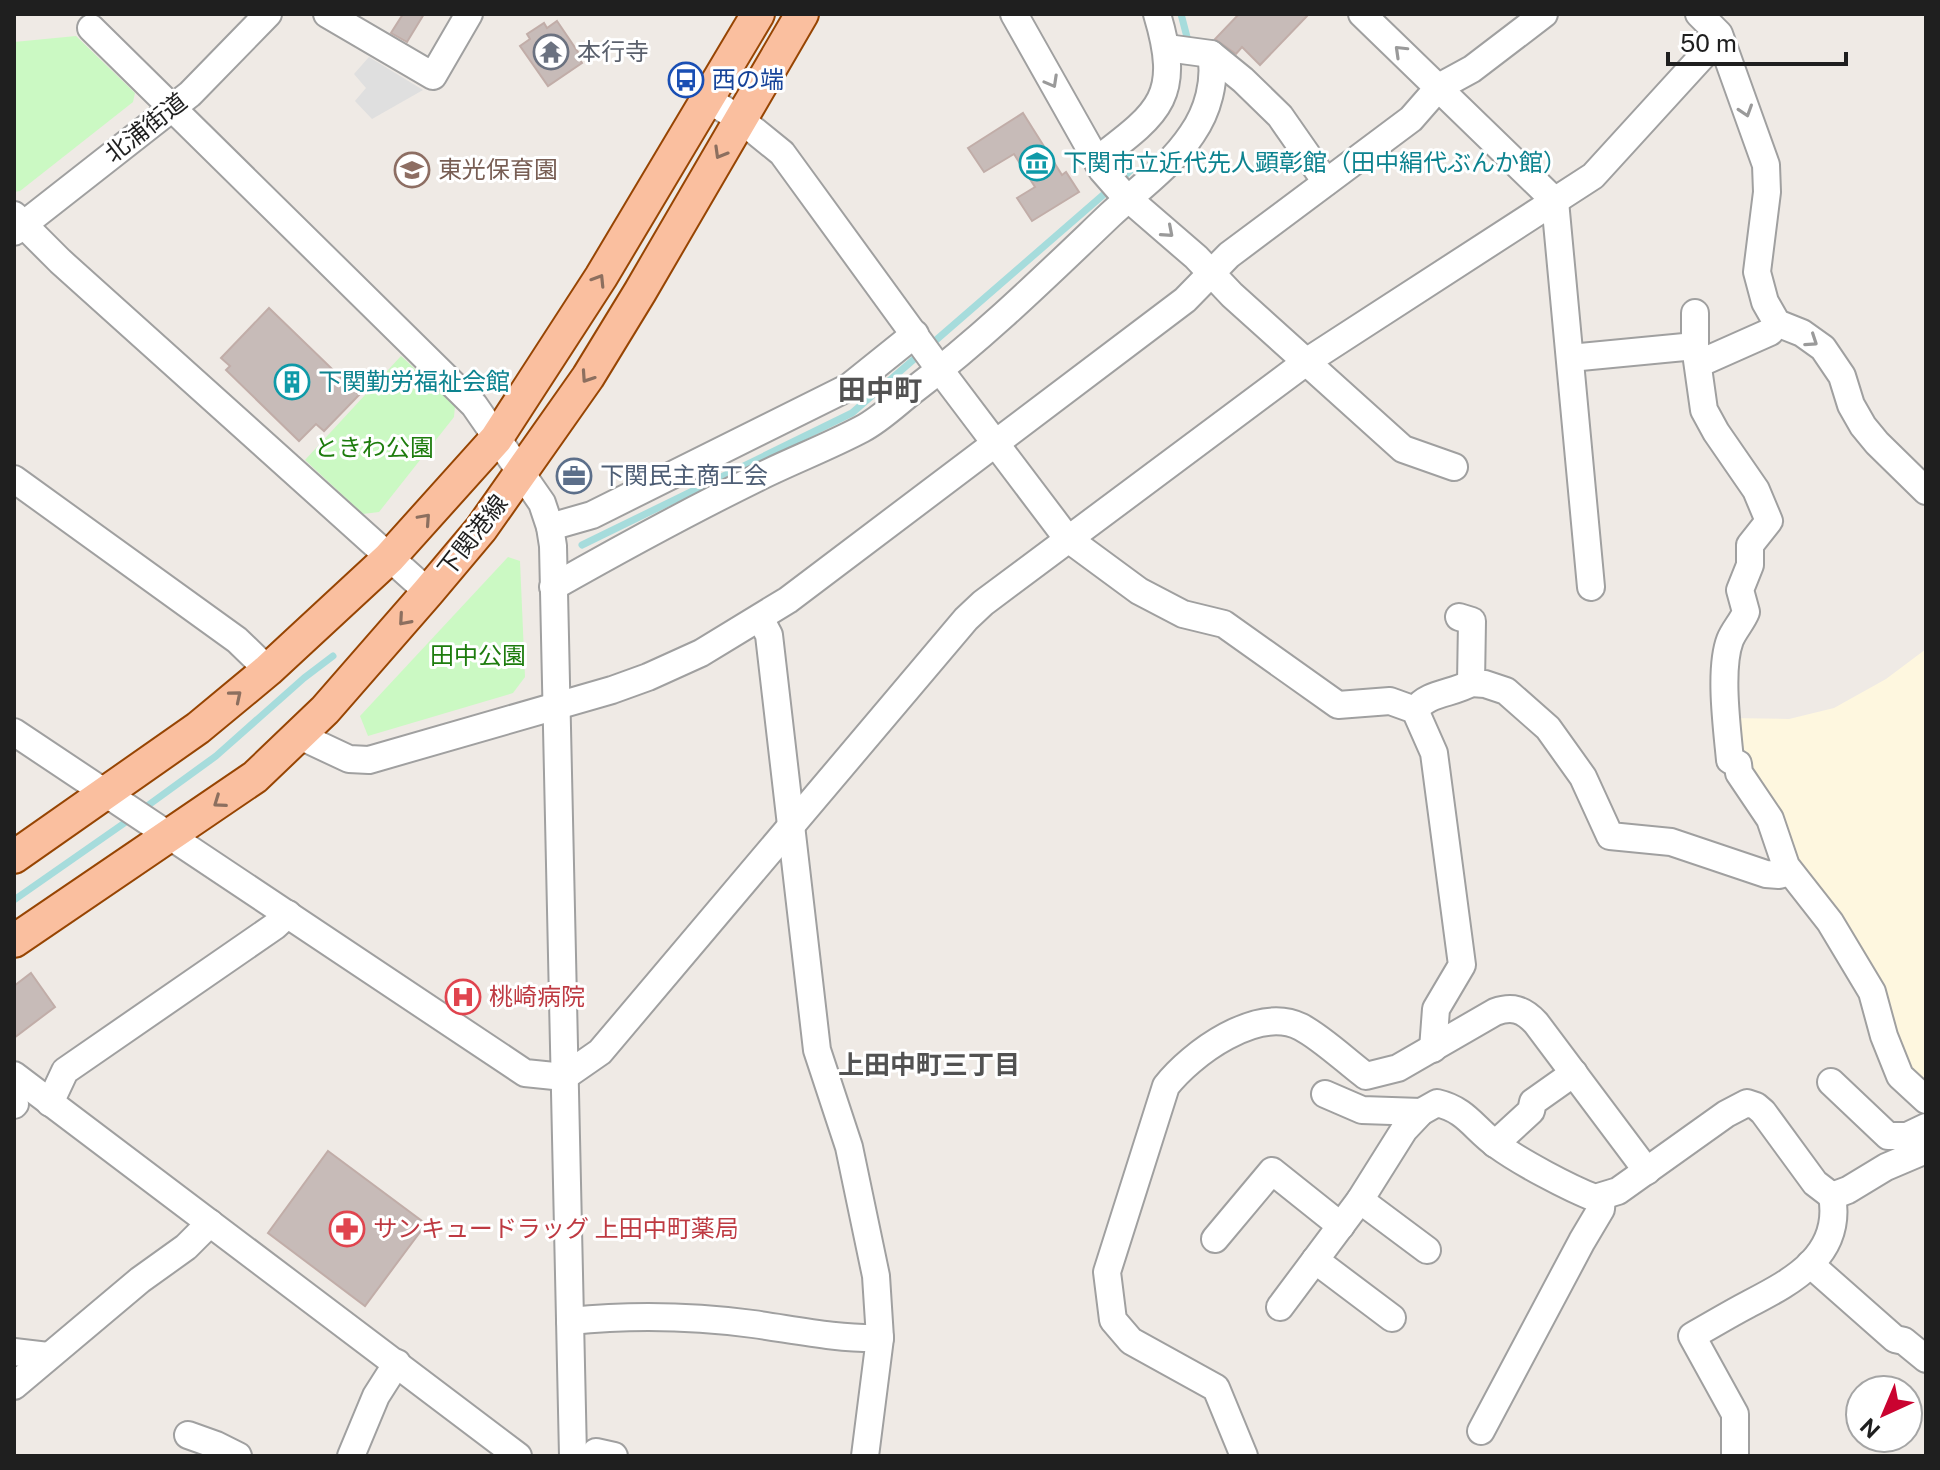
<svg xmlns="http://www.w3.org/2000/svg" width="1940" height="1470" font-family="'Public Sans','Noto Sans JP',sans-serif">
	<style>
		.education { fill: #fef7df }
		.park { fill: #cbf9c3 }
		.parking { fill: #dfdfdf }
		.lines { fill: none; stroke-linecap: round; stroke-linejoin: round }
		.stream { stroke: #a6dcdc; stroke-width: 7 }
		.building { fill: #c7bbb8; stroke: #c1ada8; stroke-width: 2 }
		.minor-casing { stroke: #a0a0a0; stroke-width: 30 }
		.major-casing { stroke: #974503; stroke-width: 36 }
		.minor { stroke: #fff; stroke-width: 26 }
		.major { stroke: #fabf9f; stroke-width: 32 }
		.oneway { stroke: #9a9a9a }
		.oneway2 { stroke: #8c6f5f }
		.labels { text-anchor: middle; stroke-width: 6; stroke-linejoin: round; paint-order: stroke }
		.worship-label { font-size: 24px; fill: #5b616d; stroke: #fff; text-anchor: start }
		.transit-label { font-size: 24px; fill: #164399; stroke: #fff; text-anchor: start }
		.street-label { font-size: 24px; fill: #1f1f1f; stroke: #fff }
		.culture-label { font-size: 24px; fill: #0d838f; stroke: #fff; text-anchor: start }
		.education-label { font-size: 24px; fill: #785e54; stroke: #fff; text-anchor: start }
		.park-label { font-size: 24px; fill: #1d7c0d; stroke: #fff }
		.service-label { font-size: 24px; fill: #4e5e75; stroke: #fff; text-anchor: start }
		.health-label { font-size: 24px; fill: #be3a42; stroke: #fff; text-anchor: start }
		.neighbourhood-label { font-size: 26px; font-weight: bold; fill: #525252; stroke: #fff }
		.quarter-label { font-size: 28px; font-weight: bold; fill: #525252; stroke: #fff }
	</style>
	<rect width="100%" height="100%" fill="#efeae5"/>
	<polygon class="education" points="1926,649 1926,1090 1903,1071 1744,773 1729,718 1789,719 1834,708 1886,679"/>
	<g class="park">
		<polygon points="76,36 135,93 133,102 20,191 14,192 14,42"/>
		<polygon points="401,356 455,406 454,417 379,512 363,514 305,460"/>
		<polygon points="508,557 520,561 525,677 513,693 368,736 360,716"/>
	</g>
	<polygon class="parking" points="369,57 423,90 372,119 355,101 366,88 354,74"/>
	<g class="lines">
		<g class="stream">
			<polyline points="1181,14 1188,41"/>
			<polyline points="1119,181 1130,171"/>
			<polyline points="582,545 852,413 1110,189"/>
			<polyline points="143,809 216,756 304,678 333,656"/>
			<polyline points="14,900 133,817"/>
		</g>
	</g>
	<g class="building">
		<polygon points="403,14 424,14 407,42 391,33"/>
		<polygon points="1239,14 1309,14 1260,65 1242,47 1236,54 1215,39"/>
		<polygon points="557,21 582,58 580,60 582,63 548,86 520,46 530,39 527,34 544,23 547,28"/>
		<polygon points="1023,113 1062,175 1066,172 1079,192 1032,221 1017,198 1035,187 1014,154 984,172 968,148"/>
		<polygon points="269,308 359,395 324,431 316,424 299,441 226,370 230,366 221,358"/>
		<polygon points="31,973 55,1007 14,1038 14,986"/>
		<polygon points="328,1151 426,1224 365,1306 268,1233"/>
	</g>
	<g class="lines">
		<g class="minor-casing">
			<g id="minor">
				<polyline points="327,14 433,76 469,14"/>
				<polyline points="1014,14 1102,170 1123,194 1196,257 1232,295 1403,449 1454,467"/>
				<polyline points="1362,14 1555,201 1591,587"/>
				<polyline points="1699,14 1719,34 1766,165 1767,192 1757,272 1765,302 1777,323 1802,333 1823,348 1842,376 1851,405 1863,426 1877,443 1926,491"/>
				<polyline points="91,28 474,405 542,503 550,527 553,546 573,1456"/>
				<polyline points="1167,48 1211,54 1243,80 1280,116 1326,182"/>
				<polyline points="707,99 740,119 782,153 940,370 1067,538 1139,591 1183,614 1224,624 1338,705 1390,701 1415,710 1434,753 1462,965 1436,1009 1433,1049"/>
				<path d="M1097 160C1160 112 1182 97 1157 14"/>
				<polyline points="14,215 60,261 428,592"/>
				<polyline points="14,232 190,94 268,14"/>
				<path d="M1695 313V346L1704 410 1716 432 1756 490 1769 521 1750 545V565L1740 590 1746 612C1742 622 1734 630 1730 640 1719 669 1727 728 1730 760L1738 764 1739 773 1770 819 1786 866 1830 922 1872 992 1884 1036 1900 1076 1926 1100"/>
				<polyline points="1570,358 1695,346"/>
				<polyline points="1698,364 1770,332 1777,323"/>
				<polyline points="14,479 237,640 268,670"/>
				<polyline points="550,527 592,515 849,387 915,334"/>
				<path d="M553 587C620 549 688 512 757 478 791 461 828 447 862 429 881 419 898 402 915 389 985 336 1047 275 1110 215 1138 189 1170 167 1192 134 1208 111 1216 81 1211 54"/>
				<polyline points="1459,617 1472,621 1471,683 1485,684 1506,691 1548,728 1583,777 1610,836 1671,842 1766,874 1779,875 1790,872"/>
				<polyline points="760,618 769,635 817,1050 849,1147 876,1276 880,1338 865,1456"/>
				<path d="M1415 710C1428 692 1453 694 1471 683"/>
				<polyline points="14,732 525,1073 564,1077 600,1052 966,619 983,603 1306,362 1593,176 1719,38"/>
				<polyline points="300,736 349,759 369,760 612,690 648,677 701,653 788,600 1185,300 1229,255 1411,119 1439,87 1472,69 1544,14"/>
				<polyline points="14,1075 518,1456"/>
				<polyline points="1831,1082 1888,1136 1907,1136 1926,1127"/>
				<polyline points="1325,1094 1362,1110 1421,1112"/>
				<polyline points="50,1103 65,1071 275,926 288,914"/>
				<polyline points="14,1105 15,1104"/>
				<polyline points="1495,1144 1531,1111 1533,1102 1574,1073"/>
				<polyline points="1360,1200 1427,1250"/>
				<polyline points="1215,1239 1272,1171 1341,1226"/>
				<polyline points="1315,1260 1392,1318"/>
				<polyline points="1810,1264 1895,1339 1904,1341 1926,1359"/>
				<path d="M1280 1307 1360 1200 1404 1130 1421 1112 1437 1103C1467 1110 1474 1129 1497 1145 1520 1162 1569 1188 1595 1198L1618 1191 1726 1114 1747 1103 1756 1106 1763 1112 1815 1183 1832 1196 1848 1190 1886 1167 1926 1150"/>
				<path d="M570 1321C629 1315 693 1316 753 1324 796 1330 837 1339 880 1338"/>
				<polyline points="14,1352 48,1356"/>
				<polyline points="14,1386 140,1280 186,1247 210,1223"/>
				<polyline points="1481,1431 1582,1241 1601,1209 1602,1197"/>
				<polyline points="188,1435 216,1445 238,1456"/>
				<polyline points="596,1452 614,1456"/>
				<polyline points="351,1456 376,1396 397,1363"/>
				<path d="M1244 1456 1216 1388 1131 1341 1113 1320 1107 1272 1166 1086C1191 1054 1257 1005 1301 1027 1322 1038 1346 1061 1366 1076L1398 1068 1495 1012C1512 1006 1523 1009 1536 1023L1647 1171"/>
				<path d="M1735 1456V1414L1692 1336C1710 1326 1728 1315 1747 1305 1791 1282 1843 1256 1832 1196"/>
			</g>
		</g>
		<g class="major-casing">
			<g id="major">
				<polyline points="14,857 198,728 268,670 389,558 496,439 601,277 758,14"/>
				<polyline points="14,941 255,777 325,710 428,592 481,529 588,377 640,292 802,14"/>
			</g>
		</g>
		<use href="#minor" class="minor"/>
		<use href="#major" class="major"/>
	</g>
	<defs><path id="oneway-chevron" d="M-2-3.5L2.5 0L-2 3.5" fill="none" stroke-width="1.6" stroke-linecap="round" stroke-linejoin="round" transform="scale(2)"/></defs>
	<g class="oneway">
		<use href="#oneway-chevron" transform="translate(1400 51) rotate(-136)"/>
		<use href="#oneway-chevron" transform="translate(1052 82) rotate(61)"/>
		<use href="#oneway-chevron" transform="translate(1746 111) rotate(72)"/>
		<use href="#oneway-chevron" transform="translate(1168 232) rotate(41)"/>
		<use href="#oneway-chevron" transform="translate(1812 341) rotate(34)"/>
	</g>
	<g class="oneway2">
		<use href="#oneway-chevron" transform="translate(720 153) rotate(120)"/>
		<use href="#oneway-chevron" transform="translate(599 280) rotate(-58)"/>
		<use href="#oneway-chevron" transform="translate(587 377) rotate(124)"/>
		<use href="#oneway-chevron" transform="translate(425 519) rotate(-48)"/>
		<use href="#oneway-chevron" transform="translate(404 620) rotate(131)"/>
		<use href="#oneway-chevron" transform="translate(236 696) rotate(-40)"/>
		<use href="#oneway-chevron" transform="translate(219 802) rotate(145)"/>
	</g>
	<defs>
		<g id="temple-ring" transform="scale(1.8)"><circle r="9.5" fill="#fff" stroke="#6b7280" stroke-width="1.5"/><path d="M0-6L5-2H3V0L6.5 2.5H4V6H1.5V3h-3V6H-4V2.5H-6.5L-3 0V-2H-5Z" fill="#6b7280"/></g>
		<g id="bus-ring" transform="scale(1.8)"><circle r="9.5" fill="#fff" stroke="#1a4fb4" stroke-width="1.5"/><path d="M-5-6H5V4H4V6H2V4H-2V6H-4V4H-5ZM-3.5-4V0h7V-4ZM-3.5 1.2v1.5H-2V1.2ZM2 1.2v1.5H3.5V1.2Z" fill="#1a4fb4"/></g>
		<g id="museum-ring" transform="scale(1.8)"><circle r="9.5" fill="#fff" stroke="#0f9aa8" stroke-width="1.5"/><path d="M0-6L6-3V-2H-6V-3ZM-5-1h2V3h-2ZM-1-1h2V3h-2ZM3-1h2V3H3ZM-6 4H6V6H-6Z" fill="#0f9aa8"/></g>
		<g id="school-ring" transform="scale(1.8)"><circle r="9.5" fill="#fff" stroke="#8d6e63" stroke-width="1.5"/><path d="M0-5L7-2L0 1L-7-2ZM-4 1L0 2.5L4 1V4Q0 6-4 4Z" fill="#8d6e63"/></g>
		<g id="building-ring" transform="scale(1.8)"><circle r="9.5" fill="#fff" stroke="#0f9aa8" stroke-width="1.5"/><path d="M-4-6H4V6H1V3H-1V6H-4ZM-2.5-4.3h1.7v1.8h-1.7ZM.8-4.3h1.7v1.8H.8ZM-2.5-1h1.7V.8h-1.7ZM.8-1h1.7V.8H.8Z" fill="#0f9aa8"/></g>
		<g id="office-ring" transform="scale(1.8)"><circle r="9.5" fill="#fff" stroke="#5c6f8a" stroke-width="1.5"/><path d="M-6-3h4V-5.5h4V-3h4V5H-6ZM-1-4.5V-3h2v-1.5ZM-6 0V1H6V0Z" fill="#5c6f8a"/></g>
		<g id="hospital-ring" transform="scale(1.8)"><circle r="9.5" fill="#fff" stroke="#e0444e" stroke-width="1.5"/><path d="M-5-5h3v3.5h4V-5h3V5h-3V1.5h-4V5h-3Z" fill="#e0444e"/></g>
		<g id="pharmacy-ring" transform="scale(1.8)"><circle r="9.5" fill="#fff" stroke="#e0444e" stroke-width="1.5"/><path d="M-2-6h4v4h4v4h-4v4h-4v-4h-4v-4h4Z" fill="#e0444e"/></g>
	</defs>
	<g fill-rule="evenodd">
		<use href="#temple-ring" x="551" y="52"/>
		<use href="#bus-ring" x="686" y="80"/>
		<use href="#museum-ring" x="1037" y="163"/>
		<use href="#school-ring" x="412" y="170"/>
		<use href="#building-ring" x="292" y="382"/>
		<use href="#office-ring" x="574" y="476"/>
		<use href="#hospital-ring" x="463" y="997"/>
		<use href="#pharmacy-ring" x="347" y="1229"/>
	</g>
	<g class="labels">
		<g class="worship-label">
			<text x="577" y="60">本行寺</text>
		</g>
		<g class="transit-label">
			<text x="712" y="88">西の端</text>
		</g>
		<g class="street-label">
			<text transform="translate(146 128) rotate(-38)" y="8">北浦街道</text>
			<text transform="translate(473 536) rotate(-52)" y="8">下関港線</text>
		</g>
		<g class="culture-label">
			<text x="1063" y="171">下関市立近代先人顕彰館（田中絹代ぶんか館）</text>
			<text x="318" y="390">下関勤労福祉会館</text>
		</g>
		<g class="education-label">
			<text x="438" y="178">東光保育園</text>
		</g>
		<g class="park-label">
			<text x="374" y="456">ときわ公園</text>
			<text x="478" y="664">田中公園</text>
		</g>
		<g class="service-label">
			<text x="600" y="484">下関民主商工会</text>
		</g>
		<g class="health-label">
			<text x="489" y="1005">桃崎病院</text>
			<text x="373" y="1237">サンキュードラッグ 上田中町薬局</text>
		</g>
		<g class="neighbourhood-label">
			<text x="929" y="1074">上田中町三丁目</text>
		</g>
		<g class="quarter-label">
			<text x="880" y="400">田中町</text>
		</g>
	</g>
	<rect width="1940" height="1470" fill="none" stroke="#1f1f1f" stroke-width="32"/>
	<g transform="translate(1884 1414) rotate(224)"><circle r="38" fill="#ffffff" stroke="#a5a5a5" stroke-width="2"/>
	<path d="M0-6L14 30L0 20L-14 30Z" fill="#ca0330"/>
	<text y="-12" font-size="22" font-weight="bold" text-anchor="middle" fill="#1f1f1f">N</text>
	</g>
	<path d="M1668 52v12h178v-12" fill="none" stroke="#1f1f1f" stroke-width="4"/>
	<text x="1680" y="52" font-size="24" fill="#1f1f1f" stroke="#ffffff" stroke-width="6" paint-order="stroke">50 m</text>
</svg>
